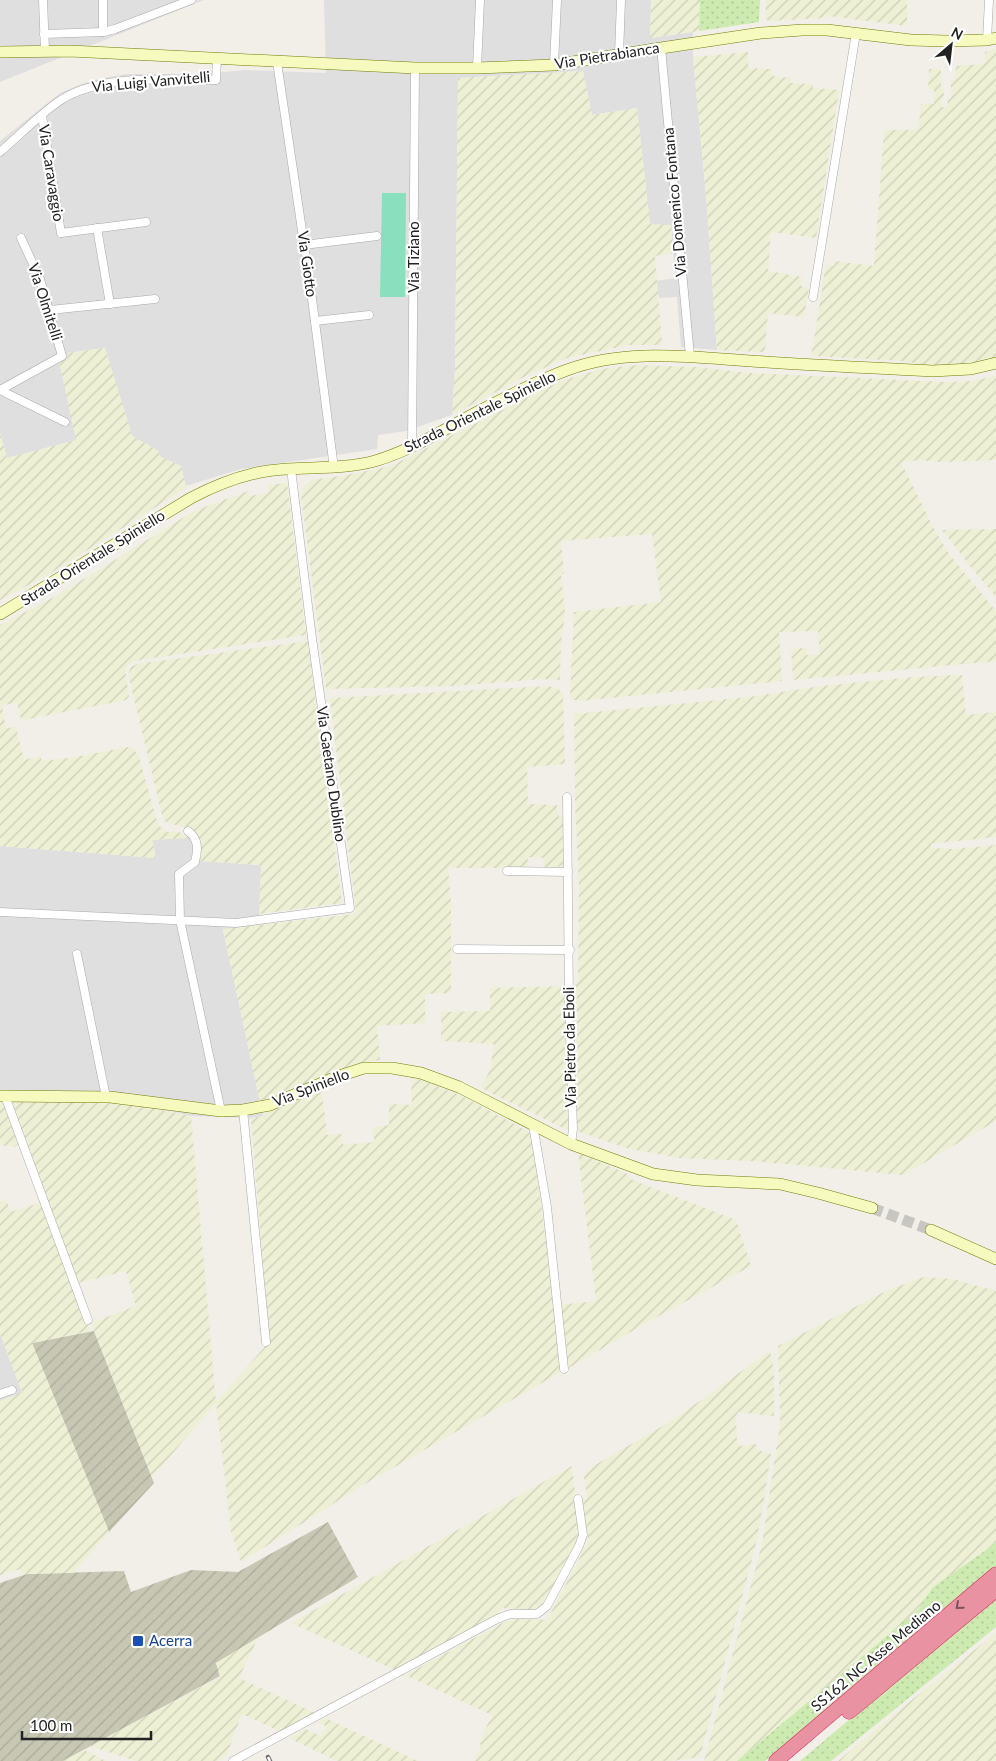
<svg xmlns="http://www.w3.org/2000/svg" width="996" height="1761" font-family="Lato,sans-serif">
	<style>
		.residential { fill: #e0dfdf }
		.construction { fill: url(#construction-furrows) }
		.farmland { fill: url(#farmland-furrows) }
		.grass { fill: url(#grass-dots) }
		.pitch { fill: #88e0be }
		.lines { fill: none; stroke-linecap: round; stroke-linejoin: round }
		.secondary-tunnel { stroke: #c8c6c1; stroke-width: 11; stroke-dasharray: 11 5.5; stroke-linecap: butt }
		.street-casing { stroke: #a9a9a9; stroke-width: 9 }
		.secondary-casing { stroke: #707d05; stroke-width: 12 }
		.highway-casing { stroke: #dc2a67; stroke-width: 15 }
		.street { stroke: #fff; stroke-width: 8 }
		.secondary { stroke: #f7fabf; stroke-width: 11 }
		.highway { stroke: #e892a2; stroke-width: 14 }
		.rail-casing { stroke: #707070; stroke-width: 4.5 }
		.rail { stroke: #fff; stroke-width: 2.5; stroke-dasharray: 8; stroke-linecap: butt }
		.oneway { stroke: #7b545c }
		.transit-dot { fill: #1a4fb4; stroke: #fff; stroke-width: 2 }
		.labels { text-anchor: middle; stroke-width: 4.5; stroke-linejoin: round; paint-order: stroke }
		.street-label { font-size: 15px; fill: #222; stroke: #fff }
		.transit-label { font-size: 15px; fill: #164399; stroke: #fff; text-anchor: start }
	</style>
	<defs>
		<pattern id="construction-furrows" width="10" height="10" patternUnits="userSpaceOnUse" patternTransform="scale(1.25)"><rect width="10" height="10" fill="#c7c7b4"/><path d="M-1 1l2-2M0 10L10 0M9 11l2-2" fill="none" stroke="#abab9a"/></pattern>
		<pattern id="farmland-furrows" width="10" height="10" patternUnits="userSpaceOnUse" patternTransform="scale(1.25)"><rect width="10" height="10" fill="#eef0d5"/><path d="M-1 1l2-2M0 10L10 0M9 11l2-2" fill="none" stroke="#ccceb7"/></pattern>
		<pattern id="grass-dots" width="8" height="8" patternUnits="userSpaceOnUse" patternTransform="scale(1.25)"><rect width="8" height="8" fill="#cdebb0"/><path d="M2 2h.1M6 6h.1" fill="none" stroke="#b0c997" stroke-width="1.8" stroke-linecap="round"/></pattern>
	</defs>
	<rect width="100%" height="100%" fill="#f2efe9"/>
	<g class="residential">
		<polygon points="0,0 204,0 0,82"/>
		<polygon points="324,0 651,0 650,38 693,32 693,57 706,196 717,350 681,347 677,297 659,298 656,281 675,278 671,225 650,225 637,108 592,115 583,71 458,78 455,369 452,415 406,431 378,435 377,449 241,469 186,486 181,466 161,457 157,450 132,436 105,348 68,353 67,359 59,361 77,440 7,458 0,433 0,141 60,93 81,84 103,78 126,74 203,74 244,70 326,73"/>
		<polygon points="198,837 201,848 200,861 261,865 259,926 223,930 263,1116 251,1118 191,1116 161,1109 99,1102 0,1102 0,846 156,858 152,840"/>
		<polygon points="0,1333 22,1393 0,1401"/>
	</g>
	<g class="construction">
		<polygon points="94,1331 154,1483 109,1532 32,1343"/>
		<polygon points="328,1522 358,1577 216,1663 220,1676 63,1761 0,1761 0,1583 27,1574 124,1571 131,1592 191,1570 238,1572"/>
	</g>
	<g class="farmland">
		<polygon points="651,0 700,0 699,31 650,38"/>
		<polygon points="766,0 907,0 907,26 828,16 827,18 769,21 765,19"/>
		<polygon points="996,49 996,357 969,365 930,366 904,361 811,356 826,265 834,266 835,261 874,266 884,130 913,130 916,128 919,124 921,104 934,104 934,90 928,89 929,69 941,69 941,86 943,87 944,97 941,99 942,107 947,108 948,99 951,99 951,80 955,79 956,66 984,64 985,52"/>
		<polygon points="748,52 748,68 772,69 771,76 790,78 790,83 813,84 813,88 839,90 816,238 771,232 768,271 802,277 801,286 809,288 804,317 768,313 765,352 717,350 706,196 693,57"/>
		<polygon points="583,71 592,115 637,108 650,224 671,225 673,253 655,256 662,345 629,345 567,358 526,376 452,415 455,369 458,78"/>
		<polygon points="105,348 132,436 157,450 161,457 181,466 186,488 46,576 0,600 0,433 7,458 76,440 59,361 67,359 68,353"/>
		<polygon points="636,365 696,367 749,373 946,382 971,381 996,376 996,460 941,462 920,460 901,462 933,527 949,554 996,611 996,661 793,680 791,649 806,648 807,655 820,654 818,631 779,632 782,681 580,701 571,699 570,696 574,612 661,602 652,534 561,541 564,574 561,574 565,613 561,644 560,680 542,679 455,686 326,689 301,494 305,485 311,480 347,475 391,466 558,382 601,369"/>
		<polygon points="287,483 306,635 134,661 128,665 125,671 129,696 126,700 23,720 21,719 17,702 2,706 6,728 16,727 24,760 40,756 42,761 76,757 128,747 133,748 139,757 158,825 167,832 179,832 189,838 152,840 156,858 0,846 0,625 58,595 194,511 248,491 249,496 269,493 268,485"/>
		<polygon points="996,529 996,597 970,566 942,530"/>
		<polygon points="308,641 342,903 259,914 261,865 200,861 201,848 198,837 190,829 166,822 163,819 128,674 131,667 137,664"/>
		<polygon points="956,675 962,675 966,715 996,712 996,837 931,844 931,848 953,849 996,845 996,1121 903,1175 750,1161 678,1158 626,1148 577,1131 574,1110 571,990 578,981 579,887 575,803 574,714 749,697 821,686 913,677"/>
		<polygon points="547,686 557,688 563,694 565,764 527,767 528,804 557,805 559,817 564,817 564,863 562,866 554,867 544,867 543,858 528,857 527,868 448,868 451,904 451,993 425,994 425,1023 377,1026 380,1060 358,1063 260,1102 223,929 354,914 356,912 330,700 331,698"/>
		<polygon points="565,986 569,1128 567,1130 481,1088 490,1070 494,1044 441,1041 441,1012 490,1011 490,988"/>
		<polygon points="411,1076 460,1095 531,1133 546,1241 561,1372 363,1485 241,1562 231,1531 216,1403 152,1477 94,1331 93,1322 136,1306 126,1271 78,1283 10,1102 99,1102 138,1105 191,1116 216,1402 269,1342 251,1118 263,1116 263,1113 322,1091 327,1135 342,1134 343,1145 374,1142 374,1127 389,1125 389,1104 412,1105"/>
		<polygon points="0,1102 3,1102 19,1140 18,1144 15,1147 0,1145"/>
		<polygon points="578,1153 628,1174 630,1179 733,1219 737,1223 751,1266 646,1323 567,1369 559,1305 596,1301"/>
		<polygon points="7,1200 10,1212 43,1202 90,1331 32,1343 109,1532 73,1573 20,1574 21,1569 0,1575 0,1401 22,1392 0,1333 0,1201"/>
		<polygon points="924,1277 953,1279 996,1291 996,1543 933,1587 919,1610 737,1761 704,1761 762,1544 780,1423 778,1346 888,1290"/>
		<polygon points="770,1351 774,1372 774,1416 738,1412 736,1416 737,1444 740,1446 756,1444 757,1450 771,1454 764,1500 755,1548 700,1757 672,1761 474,1761 481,1745 479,1743 492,1715 405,1675 506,1621 518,1619 547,1620 589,1540 586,1530 583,1500 587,1499 584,1477 590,1468 673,1420"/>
		<polygon points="572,1466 576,1501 578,1533 576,1544 544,1606 537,1610 502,1608 496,1616 397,1671 291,1623"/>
		<polygon points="996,1633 996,1761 838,1761 893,1715"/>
		<polygon points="258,1638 239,1678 317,1714 282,1732 242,1714 226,1756 217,1761 136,1761 90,1746 220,1677 216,1663"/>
		<polygon points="325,1718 418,1761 337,1761 289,1738 305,1729 321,1736 326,1726 318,1722"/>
		<polygon points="84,1750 106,1761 63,1761"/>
	</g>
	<g class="grass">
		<polygon points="700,0 760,0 759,22 699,31"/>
		<polygon points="996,1543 996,1567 765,1761 737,1761 918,1610 933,1587"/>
		<polygon points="996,1596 996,1627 831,1761 800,1761"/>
	</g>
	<polygon class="pitch" points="382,193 406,193 405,297 380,297"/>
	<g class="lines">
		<polyline class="secondary-tunnel" points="872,1208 931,1230"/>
		<g class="street-casing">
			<g id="street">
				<polyline points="43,0 45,50"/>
				<polyline points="103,0 103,32"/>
				<polyline points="44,34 103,32 115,29 191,0"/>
				<polyline points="987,40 989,0"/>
				<polyline points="661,48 690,356"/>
				<polyline points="619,55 621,0"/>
				<polyline points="277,62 311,291 334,468"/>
				<polyline points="554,65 557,0"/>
				<polyline points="477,68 480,0"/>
				<polyline points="42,116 61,233 146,222"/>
				<path d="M0 152C19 136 38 116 58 102 99 73 169 80 216 80L217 59"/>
				<polyline points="97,228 110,304"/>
				<polyline points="304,245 377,236"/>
				<polyline points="813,297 856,33"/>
				<polyline points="50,310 155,299"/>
				<polyline points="315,321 369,315"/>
				<polyline points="0,390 62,356 40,279 21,238"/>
				<polyline points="0,390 65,422"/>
				<polyline points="412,447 415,68"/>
				<polyline points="567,797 569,1002 573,1129 571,1144"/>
				<path d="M188 831C199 839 198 850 195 862L179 874 180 920 221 1111"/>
				<polyline points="507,871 568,872"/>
				<polyline points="0,912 236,923 350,908 312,638 291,469"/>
				<polyline points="457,949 570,950"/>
				<polyline points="77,954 106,1097"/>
				<polyline points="5,1096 88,1320"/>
				<polyline points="243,1110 266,1342"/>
				<polyline points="533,1125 547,1207 564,1369"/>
				<polyline points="0,1394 12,1390"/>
				<polyline points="233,1761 497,1619 510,1614 537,1614 547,1606 579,1546 583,1535 578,1499"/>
			</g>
		</g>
		<g class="secondary-casing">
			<g id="secondary">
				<polyline points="0,52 70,51 415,68 477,68 554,65 661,48 761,33 802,30 827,30 911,40 946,41 987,40 996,38"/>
				<path d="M0 614 191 498C210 488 231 479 252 474 292 464 335 472 375 461 412 450 445 429 479 411 508 396 537 381 567 370 625 348 690 357 751 361 811 365 872 368 932 371L971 369 996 363"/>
				<polyline points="0,1096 110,1097 221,1111 243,1110 270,1105 336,1077 364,1068 392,1068 421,1073 459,1087 571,1144 653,1174 697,1180 780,1184 818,1193 872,1208"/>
				<polyline points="931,1230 996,1259"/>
			</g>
		</g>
		<g class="highway-casing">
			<g id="highway">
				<polyline points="849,1712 996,1590"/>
				<polyline points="776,1761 996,1574"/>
			</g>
		</g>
		<use href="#street" class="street"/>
		<use href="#secondary" class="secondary"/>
		<use href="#highway" class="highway"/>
		<g class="rail-casing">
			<polyline id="rail" points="268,1757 270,1761"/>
		</g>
		<use href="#rail" class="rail"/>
	</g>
	<defs><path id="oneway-chevron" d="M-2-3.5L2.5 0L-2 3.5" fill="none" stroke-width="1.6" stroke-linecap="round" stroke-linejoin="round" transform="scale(1.25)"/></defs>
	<use class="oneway" href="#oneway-chevron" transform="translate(959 1606) rotate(139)"/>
	<rect class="transit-dot" x="132" y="1635" width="12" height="12" rx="2.5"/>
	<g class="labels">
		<g class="street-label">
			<text transform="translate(607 56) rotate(-9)" y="5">Via Pietrabianca</text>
			<text transform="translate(151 82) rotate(-5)" y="5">Via Luigi Vanvitelli</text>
			<text transform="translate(51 173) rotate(81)" y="5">Via Caravaggio</text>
			<text transform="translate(675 202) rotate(-95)" y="5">Via Domenico Fontana</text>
			<text transform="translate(414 257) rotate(-90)" y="5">Via Tiziano</text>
			<text transform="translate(307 264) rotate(82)" y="5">Via Giotto</text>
			<text transform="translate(45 302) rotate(72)" y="5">Via Olmitelli</text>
			<text transform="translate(480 412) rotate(-26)" y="5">Strada Orientale Spiniello</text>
			<text transform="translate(93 558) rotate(-32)" y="5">Strada Orientale Spiniello</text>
			<text transform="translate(331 774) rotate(82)" y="5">Via Gaetano Dublino</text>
			<text transform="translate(570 1047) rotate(-91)" y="5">Via Pietro da Eboli</text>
			<text transform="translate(311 1088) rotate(-21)" y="5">Via Spiniello</text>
			<text transform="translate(876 1656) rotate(-40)" y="5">SS162 NC Asse Mediano</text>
		</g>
		<g class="transit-label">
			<text x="149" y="1646">Acerra</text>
		</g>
	</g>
	<g transform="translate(951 45) rotate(28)" stroke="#ffffff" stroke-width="4" paint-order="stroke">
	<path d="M0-4L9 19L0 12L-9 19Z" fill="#222222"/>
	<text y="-8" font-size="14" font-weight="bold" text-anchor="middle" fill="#222222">N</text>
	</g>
	<path d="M22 1731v8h129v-8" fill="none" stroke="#222222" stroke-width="2.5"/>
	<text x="30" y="1731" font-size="15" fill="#222222" stroke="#ffffff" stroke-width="4" paint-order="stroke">100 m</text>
</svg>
